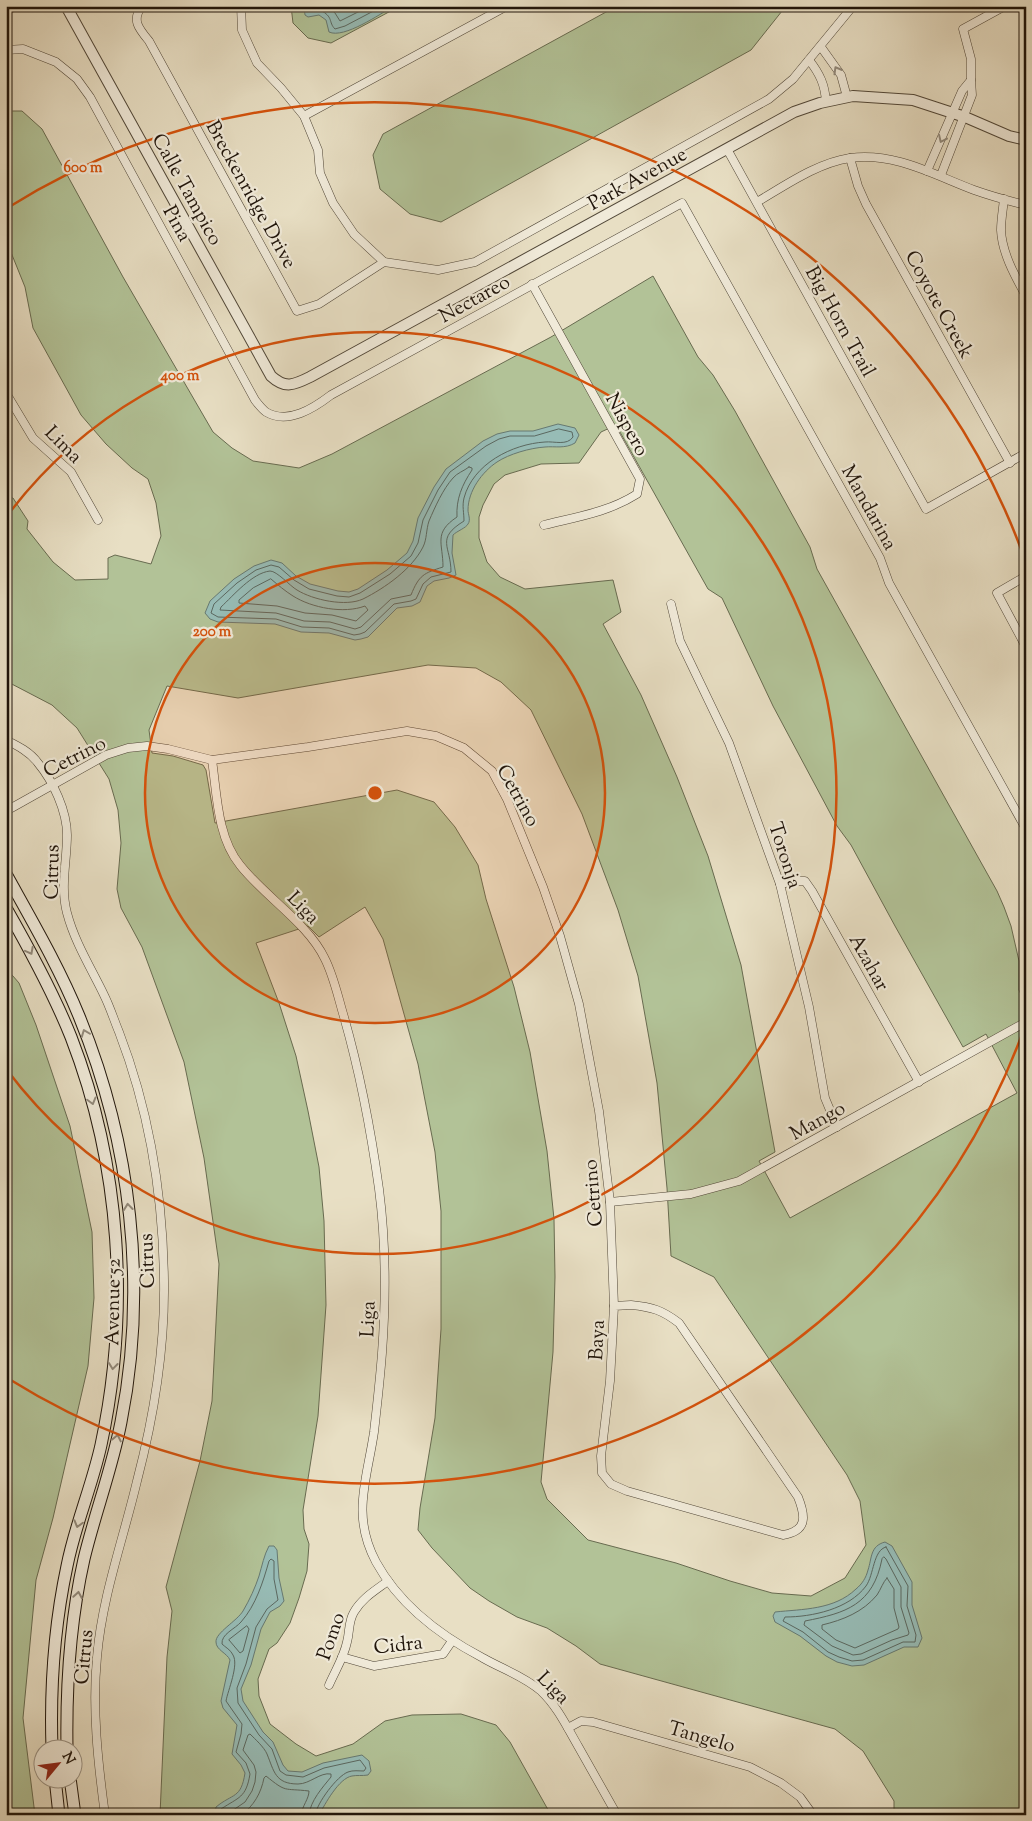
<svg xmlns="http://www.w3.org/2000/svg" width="1032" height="1821" font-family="'Sorts Mill Goudy',serif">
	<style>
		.green { fill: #b2c297; stroke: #686b50; fill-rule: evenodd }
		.water { fill: #97bcb6; stroke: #677971 }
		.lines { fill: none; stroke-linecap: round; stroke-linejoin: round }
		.shore { stroke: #5b6860; stroke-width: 1 }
		.minor-casing { stroke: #514738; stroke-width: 9 }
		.tertiary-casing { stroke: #514738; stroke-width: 12 }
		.secondary-casing { stroke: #1f140a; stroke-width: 13 }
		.minor { stroke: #f0ead9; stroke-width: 8 }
		.tertiary { stroke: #f0ead9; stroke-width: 10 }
		.secondary { stroke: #f0ead9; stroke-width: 11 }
		.oneway { stroke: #928a7c }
		.ring { fill: none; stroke: #d4520c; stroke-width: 2.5 }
		.labels { text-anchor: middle; stroke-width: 4.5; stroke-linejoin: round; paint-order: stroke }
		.street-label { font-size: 20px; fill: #1f140a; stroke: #f0ead9 }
		.centre { fill: #d4520c; stroke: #f0ead9; stroke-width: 2.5 }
		.ring-label { font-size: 15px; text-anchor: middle; font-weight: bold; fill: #d4520c; stroke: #f0ead9; stroke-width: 4.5; stroke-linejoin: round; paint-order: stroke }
	</style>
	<rect width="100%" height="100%" fill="#e8dfc4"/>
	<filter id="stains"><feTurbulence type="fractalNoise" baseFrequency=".004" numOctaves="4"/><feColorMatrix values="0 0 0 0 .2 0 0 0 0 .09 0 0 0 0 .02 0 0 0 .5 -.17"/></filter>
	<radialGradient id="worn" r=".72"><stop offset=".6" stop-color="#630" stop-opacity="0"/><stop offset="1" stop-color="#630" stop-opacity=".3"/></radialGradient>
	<g class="green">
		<polygon points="291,6 400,6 331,43 308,38 293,23"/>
		<polygon points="617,6 786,6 751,50 441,222 410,214 380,189 373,155 383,134"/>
		<path d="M6 111H22L42 129 123 277 213 432 232 448 253 461 299 468 332 454 551 337 653 276 698 357 713 375 735 411 810 547 817 569 997 891 1004 907 1011 926 1019 961V990L1026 1006V1815H894V1801L863 1751 835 1729 600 1664 576 1646 547 1628 517 1617 489 1601 470 1588 432 1548 418 1530 420 1508 435 1418 441 1329V1211L435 1152 418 1064 383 939 365 907 319 937 308 926 256 943 279 1003 296 1056 308 1111 319 1167 324 1221 326 1305 318 1416 303 1510 304 1529 309 1544 307 1571 299 1598 290 1623 277 1643 269 1649 258 1679 259 1696 270 1724 296 1744 316 1756 353 1744 385 1721 412 1715 461 1714 496 1725 510 1742 551 1815H160L167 1657 172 1611 166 1587 200 1461 212 1401 219 1264 204 1158 184 1062 142 947 121 908 117 889 121 843 118 810 109 779 77 728 52 705 6 681V497L13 498 28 521 27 529 53 562 75 580 108 579V558L115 555 151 564 161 536 156 503 148 479 132 468 106 444 81 415 33 328 25 287 6 240ZM616 425 708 589 722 598 773 706 837 826 851 845 895 926 963 1047 986 1034 1017 1093 790 1218 759 1161 775 1152 741 965 708 856 677 777 641 695 603 624 621 612 613 580 525 589 500 577 487 562 479 538V517L483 505 494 484 505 475 541 464 579 463 601 432ZM428 665 476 668 501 682 531 710 582 814 618 910 638 976 657 1083 667 1188 671 1256 714 1277 847 1475 860 1501 866 1545 845 1578 811 1596 772 1593 730 1581 676 1563 588 1540 547 1499 541 1482 553 1352 555 1277 554 1219 547 1151 530 1052 514 987 486 899 478 865 455 827 434 802 397 790 215 823 206 770 203 765 173 756 152 753 149 730 167 686 238 698Z"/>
		<polygon points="6,968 19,983 36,1025 70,1126 92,1232 94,1298 88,1366 53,1518 36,1580 23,1718 35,1815 6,1815"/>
	</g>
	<g class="water">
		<path d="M304 6H394C380 14 344 39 329 32L326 20 319 15 308 17 305 15Z"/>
		<path d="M558 424 575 428 579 435 575 443C565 449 555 446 545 447 530 448 509 454 497 462 482 472 468 491 468 510 468 514 471 520 468 524 466 528 457 531 453 535L452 553 456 575 449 578 434 581 427 586 420 602 412 606 397 608 368 637 361 639 355 640 329 633 301 632 275 624 218 622 210 619 205 613 210 601 234 579 254 566 271 560 282 563 296 576 310 584 338 591 349 592 358 589 387 570 407 553 413 541 418 518 434 487 446 469 483 441 497 434 510 431H533Z"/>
		<path d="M885 1542 892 1546 912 1582V1605L922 1638 918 1647H904L864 1665 852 1666 837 1662 826 1656 800 1636 775 1622 773 1616 775 1612C803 1609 834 1610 856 1589 862 1584 866 1578 868 1570 872 1558 870 1546 885 1542Z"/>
		<path d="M269 1546H274L277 1550 279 1578 284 1601 280 1606 270 1612 261 1629 251 1665 241 1689 243 1701 263 1732 273 1742 283 1765 288 1771 302 1772 323 1763 362 1755 369 1761 371 1771 368 1775C362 1776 357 1775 352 1776 339 1778 325 1804 319 1815H215L216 1807C233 1793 241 1799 245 1773L241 1765 232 1754 237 1725 223 1708 221 1701 230 1660C227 1653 216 1650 216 1642 215 1633 237 1621 243 1611 250 1599 255 1588 259 1576 262 1566 264 1555 269 1546Z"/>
	</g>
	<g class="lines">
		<g class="shore">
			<path d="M309 6 311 11 320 10C334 17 328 22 335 29L345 26 383 6"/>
			<polyline points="327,6 335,13 340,21 370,6"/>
			<path d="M559 429 572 432 573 437C567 446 554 441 545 442 512 444 473 464 464 498 462 506 464 513 464 521 435 539 451 546 451 572L431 577 423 584 416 599 411 601 394 604 365 632 360 634 354 635 329 628 302 627 276 619 218 617 211 613 214 604 237 583 256 570 271 565 279 567 294 580 309 589 337 596 349 597 360 593 390 574 411 556 418 543 423 520 438 490 450 472 486 446 499 439 510 436H534Z"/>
			<path d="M469 467 472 468V470C462 485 456 499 457 517 433 533 443 543 443 567 424 573 419 575 411 595L391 599 361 627 355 629 330 622 304 621 276 613 220 610 221 607C233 596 252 573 270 571 277 571 290 586 297 590 313 600 346 607 363 599 385 588 412 569 423 547 427 539 426 530 429 521 435 507 443 489 453 478 457 473 464 471 469 467Z"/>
			<path d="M271 579C278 585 285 591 293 596 312 608 344 614 365 606L368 610 356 621 332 615 305 613 277 606 239 603V600L253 588Z"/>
			<path d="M886 1547 908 1586 907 1606 916 1635 915 1642H903L863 1660 852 1661 839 1657 828 1652 803 1632 783 1621 785 1617C812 1617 849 1609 866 1586 874 1575 873 1550 886 1547Z"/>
			<path d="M884 1557 886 1559 901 1587V1607L909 1633 908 1635 892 1640 861 1654 853 1655 832 1646 804 1625 805 1621C846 1613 873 1605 882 1559Z"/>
			<path d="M887 1578 894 1589V1608L899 1627 898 1629 855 1648 836 1640 822 1629V1625C843 1620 863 1612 877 1595 881 1589 883 1582 887 1578Z"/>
			<polygon points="247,1626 249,1629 243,1651 240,1653 229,1640"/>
			<path d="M219 1815 221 1809C239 1797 246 1798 250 1774L246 1763 236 1752 241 1734 242 1724 226 1701C228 1690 239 1665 233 1655 231 1650 225 1647 222 1644 221 1634 235 1629 241 1622 256 1605 263 1582 269 1561L271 1559 274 1561V1579L278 1600 267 1609 256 1627 246 1664 237 1688 238 1703 259 1735 272 1749 280 1771 286 1775 303 1777 324 1768 360 1760 366 1768 364 1771C359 1771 353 1770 348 1772 337 1776 317 1803 315 1815"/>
			<path d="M226 1815 245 1802 252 1791 255 1782 256 1772 254 1765 243 1750 248 1735 250 1734C255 1739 264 1747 267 1754 274 1771 275 1784 298 1784 310 1784 320 1772 331 1774V1777C323 1787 310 1801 309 1815"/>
			<path d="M241 1815C254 1806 261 1793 264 1778L266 1776C287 1793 283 1788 309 1791 309 1799 302 1806 301 1815"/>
		</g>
		<g class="minor-casing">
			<g id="minor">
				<path d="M142 6C131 20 139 29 149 41L297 311 319 304 384 262"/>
				<polyline points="241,6 242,30 257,63 281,88 304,116 318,150 320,173 333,203 354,234 384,262 438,270 475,262 769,99 793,79 853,6"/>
				<polyline points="6,11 16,6"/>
				<polyline points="821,47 841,75 847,97"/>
				<path d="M6 50 23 49 56 62 77 79 90 97 255 400C258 404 262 409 266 412 288 425 314 408 331 395L682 203 880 558 889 583 1026 829"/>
				<path d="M809 60C820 74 825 85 826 102"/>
				<polyline points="304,116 507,6"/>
				<polyline points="727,149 926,509 1026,453"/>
				<polyline points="850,158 858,186 866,204 1010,463"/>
				<polyline points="927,171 962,91 971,80"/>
				<polyline points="941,175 972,95 971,80 971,59 963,29 1005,6"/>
				<path d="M1004 199C1003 209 1001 220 1001 230 1002 253 1015 276 1026 296"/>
				<path d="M757 202C786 185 817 163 850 158 895 152 934 175 974 190 991 196 1009 201 1026 205"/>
				<path d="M532 284 640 479 637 494C609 512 576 517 544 525"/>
				<polyline points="6,393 33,438 71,472 98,520"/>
				<polyline points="1026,576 997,593 1026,647"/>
				<polyline points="671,604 680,641 729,743 780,884 809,1007 825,1098 837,1127"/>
				<path d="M6 740C18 746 30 752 38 763 53 781 67 811 67 835 67 861 60 887 67 913 75 943 91 968 104 995 110 1007 114 1020 119 1032 149 1110 163 1197 164 1281 165 1348 154 1416 137 1481 123 1540 102 1597 97 1657 92 1709 98 1763 105 1815"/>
				<path d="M212 760C217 794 217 837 240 865 264 896 308 923 325 959 334 977 338 997 344 1017 360 1073 371 1131 379 1189 386 1243 386 1299 382 1353 380 1379 377 1406 374 1432 367 1480 351 1515 376 1562 399 1604 441 1636 483 1658 502 1669 524 1676 541 1691 557 1706 567 1727 578 1746 591 1769 604 1792 617 1815"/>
				<polyline points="6,811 106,755 128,748 147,746 168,749 212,760 308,747 407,731 436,736 464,748 492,771 507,799 543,887 560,936 579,1004 599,1111 610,1202 614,1306"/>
				<polyline points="780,884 794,881 805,881 812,891 919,1082"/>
				<polyline points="610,1202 691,1194 739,1181 1026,1022"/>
				<path d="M631 1305C652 1307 662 1310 679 1323L798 1497C806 1517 807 1531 783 1535L627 1491 611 1484 602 1473 601 1456 610 1381 614 1306Z"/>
				<polyline points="342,1657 374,1666 443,1654 452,1641"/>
				<path d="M329 1685C335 1671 344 1657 347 1642 350 1631 348 1622 354 1612 362 1598 376 1590 388 1581"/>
				<polyline points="568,1728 581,1721 593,1722 750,1767 781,1783 800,1797 813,1815"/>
			</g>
		</g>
		<g class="tertiary-casing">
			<path id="tertiary" d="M66 6 271 376C285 389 294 385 310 377L794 112 820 103 853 96 913 100 965 117 1009 136 1026 140"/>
		</g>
		<g class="secondary-casing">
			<g id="secondary">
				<path d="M6 874C32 921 59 967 79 1016 131 1143 148 1287 121 1422 112 1469 95 1513 84 1559 70 1621 66 1685 67 1748"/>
				<path d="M6 908C30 950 53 992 71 1037 121 1166 130 1310 101 1445 92 1486 75 1525 67 1566 54 1627 50 1687 52 1748"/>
				<polyline points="55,1778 59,1815"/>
				<polyline points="70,1778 75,1815"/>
			</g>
		</g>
		<use href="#minor" class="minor"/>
		<use href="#tertiary" class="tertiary"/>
		<use href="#secondary" class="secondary"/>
	</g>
	<defs><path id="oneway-chevron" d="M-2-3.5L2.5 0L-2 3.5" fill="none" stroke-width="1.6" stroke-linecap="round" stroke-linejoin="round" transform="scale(1.25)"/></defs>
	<g class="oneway">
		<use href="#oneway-chevron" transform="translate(837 70) rotate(-120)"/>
		<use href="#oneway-chevron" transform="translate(942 139) rotate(115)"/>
		<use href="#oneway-chevron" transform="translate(30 951) rotate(62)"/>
		<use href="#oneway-chevron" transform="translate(85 1033) rotate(-111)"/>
		<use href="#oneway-chevron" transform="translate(92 1101) rotate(75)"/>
		<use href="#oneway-chevron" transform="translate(128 1207) rotate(-96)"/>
		<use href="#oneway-chevron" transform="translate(113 1366) rotate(97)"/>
		<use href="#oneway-chevron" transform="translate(117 1438) rotate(-78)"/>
		<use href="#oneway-chevron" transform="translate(78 1524) rotate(106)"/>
		<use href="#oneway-chevron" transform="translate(78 1595) rotate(-81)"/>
	</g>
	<circle cx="375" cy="793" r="230" fill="#d4520c" fill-opacity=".12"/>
	<g class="ring">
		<circle cx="375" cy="793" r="230"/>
		<path d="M7 516A461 461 0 1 1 7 1070"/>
		<path d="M1024 1029A691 691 0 0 1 9 1379M9 207A691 691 0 0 1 1024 557"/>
	</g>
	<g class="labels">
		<g class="street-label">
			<text transform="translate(637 178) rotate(-29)" y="7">Park Avenue</text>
			<text transform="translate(188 189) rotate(61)" y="7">Calle Tampico</text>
			<text transform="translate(252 194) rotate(61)" y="7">Breckenridge Drive</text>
			<text transform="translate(178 223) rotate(61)" y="7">Pina</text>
			<text transform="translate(474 298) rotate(-29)" y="7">Nectareo</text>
			<text transform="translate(940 304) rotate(61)" y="7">Coyote Creek</text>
			<text transform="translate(841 321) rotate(61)" y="7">Big Horn Trail</text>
			<text transform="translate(628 424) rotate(61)" y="7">Nispero</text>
			<text transform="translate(64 444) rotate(45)" y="7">Lima</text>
			<text transform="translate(870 507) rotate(61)" y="7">Mandarina</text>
			<text transform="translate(74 756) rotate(-27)" y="7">Cetrino</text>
			<text transform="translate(519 795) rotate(61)" y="7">Cetrino</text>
			<text transform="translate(786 855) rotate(72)" y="7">Toronja</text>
			<text transform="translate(51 872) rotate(-89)" y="7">Citrus</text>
			<text transform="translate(304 907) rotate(46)" y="7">Liga</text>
			<text transform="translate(870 962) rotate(61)" y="7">Azahar</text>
			<text transform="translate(817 1120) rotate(-29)" y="7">Mango</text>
			<text transform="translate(592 1193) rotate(-95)" y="7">Cetrino</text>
			<text transform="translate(146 1261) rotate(-92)" y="7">Citrus</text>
			<text transform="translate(112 1302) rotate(-89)" y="7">Avenue 52</text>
			<text transform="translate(367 1319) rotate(-88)" y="7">Liga</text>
			<text transform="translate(596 1340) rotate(-87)" y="7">Baya</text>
			<text transform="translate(330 1636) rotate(-71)" y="7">Pomo</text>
			<text transform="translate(398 1644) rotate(-6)" y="7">Cidra</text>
			<text transform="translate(83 1657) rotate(-85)" y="7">Citrus</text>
			<text transform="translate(554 1687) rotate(45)" y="7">Liga</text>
			<text transform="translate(702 1736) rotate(16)" y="7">Tangelo</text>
		</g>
	</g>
	<circle cx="375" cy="793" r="8" class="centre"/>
	<g class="ring-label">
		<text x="83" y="172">600 m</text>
		<text x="180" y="380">400 m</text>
		<text x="212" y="636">200 m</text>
	</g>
	<rect width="1032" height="1821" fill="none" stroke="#e8dfc4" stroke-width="25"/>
	<rect x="8" y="8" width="1017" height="1806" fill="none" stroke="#1f140a" stroke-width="2.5"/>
	<rect x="12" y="12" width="1007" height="1796" fill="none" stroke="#1f140a"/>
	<g transform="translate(58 1764) rotate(61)"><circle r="24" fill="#f0ead9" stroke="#9c9486"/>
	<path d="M0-4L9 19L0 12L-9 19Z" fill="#8f2418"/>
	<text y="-8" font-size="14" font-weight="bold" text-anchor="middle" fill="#1f140a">N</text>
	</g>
	<rect width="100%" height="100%" filter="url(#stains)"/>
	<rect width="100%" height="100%" fill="url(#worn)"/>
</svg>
